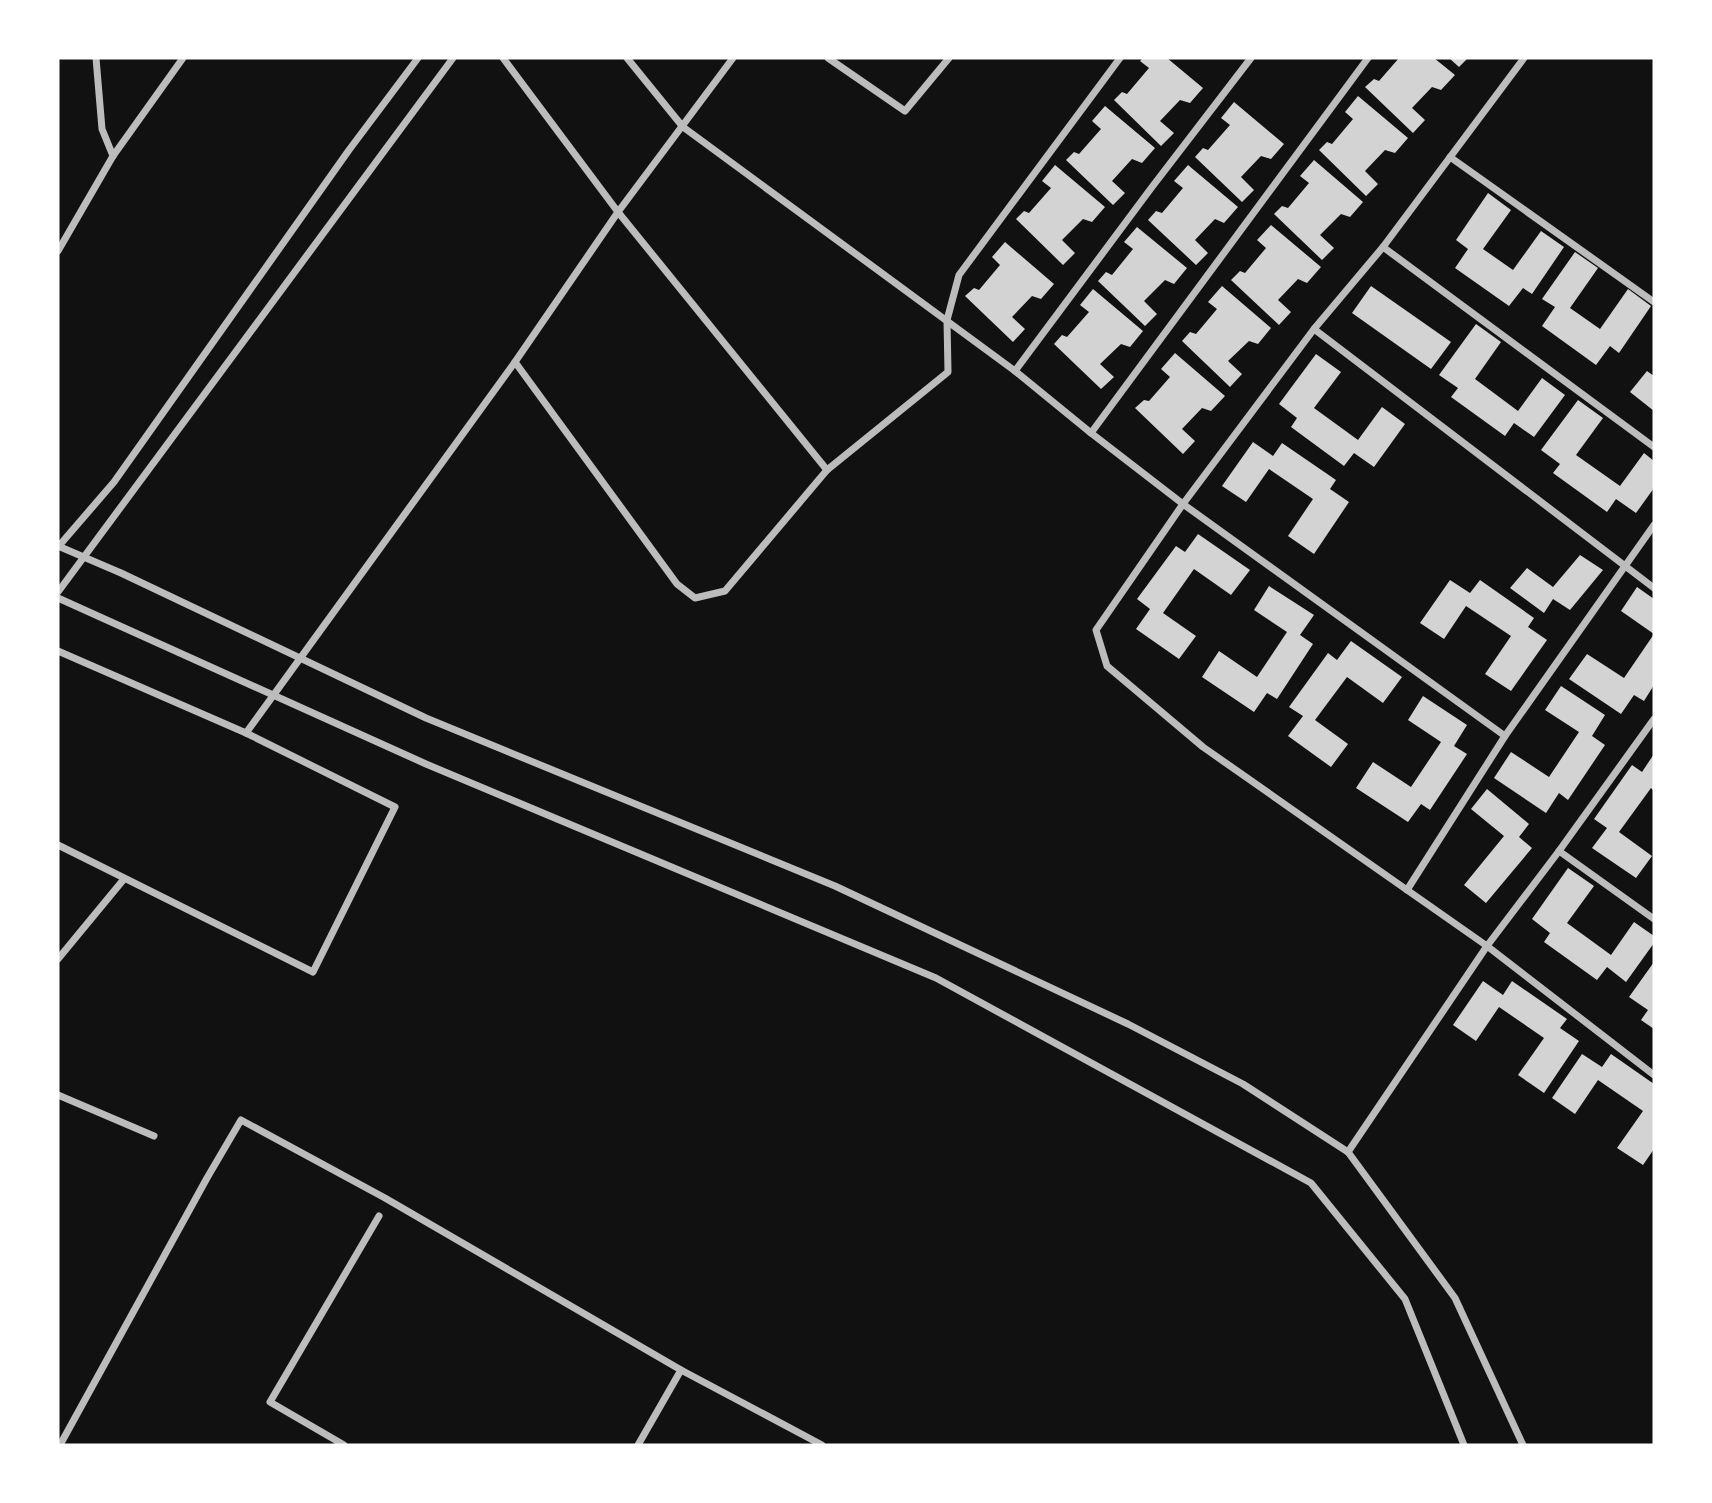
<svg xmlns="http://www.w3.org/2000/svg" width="1712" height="1503" font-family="'Alegreya Sans',sans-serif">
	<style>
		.building { fill: #d3d3d3 }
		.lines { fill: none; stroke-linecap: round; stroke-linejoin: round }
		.minor { stroke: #bcbcbc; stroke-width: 7 }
	</style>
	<rect width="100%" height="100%" fill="#111"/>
	<g class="building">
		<polygon points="1143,58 1167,58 1203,88 1190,103 1180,100 1160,121 1174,133 1161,146 1114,100 1122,92 1127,94 1149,68 1140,61"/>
		<polygon points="1399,58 1434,58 1455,75 1441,90 1432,87 1412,108 1425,120 1413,133 1365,87 1374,79 1379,81"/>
		<polygon points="1449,58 1468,58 1459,67"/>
		<polygon points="1358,96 1408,138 1395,153 1385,150 1365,171 1378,184 1366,196 1319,150 1327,142 1332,144 1353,119 1345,112"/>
		<polygon points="1234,102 1284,144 1271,159 1261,156 1241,177 1254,190 1242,202 1195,157 1203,148 1208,150 1230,125 1221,118"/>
		<polygon points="1105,106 1155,148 1142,163 1132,159 1112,181 1125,193 1113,205 1066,160 1074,152 1079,154 1101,129 1092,121"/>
		<polygon points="1314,160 1363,202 1350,217 1341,214 1320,235 1334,248 1322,260 1274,214 1282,206 1288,208 1309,183 1300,176"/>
		<polygon points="1055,165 1105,207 1092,222 1083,219 1062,240 1075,253 1063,265 1016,219 1024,211 1029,213 1051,188 1042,181"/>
		<polygon points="1188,165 1238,207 1224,223 1215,219 1195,240 1208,253 1196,265 1148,220 1156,211 1162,213 1183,188 1174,181"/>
		<polygon points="1488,193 1511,210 1483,249 1513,270 1541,231 1564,247 1532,294 1523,288 1509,306 1455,268 1468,249 1456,240"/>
		<polygon points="1271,225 1321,267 1307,283 1298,279 1278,300 1291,312 1279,325 1231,280 1240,271 1245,273 1266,248 1257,240"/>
		<polygon points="1137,227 1187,268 1174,284 1165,280 1144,301 1157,314 1145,326 1098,281 1106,272 1112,275 1133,249 1124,242"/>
		<polygon points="1005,242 1054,284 1041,299 1032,296 1012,317 1025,329 1013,342 965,296 974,288 979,290 1000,265 992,257"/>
		<polygon points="1575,252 1598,268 1570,308 1600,329 1628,289 1651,306 1619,353 1610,346 1596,365 1542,326 1555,307 1542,299"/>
		<polygon points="1222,286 1271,328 1258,344 1249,341 1228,361 1242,374 1230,387 1182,341 1190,332 1196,334 1217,309 1208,302"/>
		<polygon points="1371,286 1451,342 1431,369 1352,313"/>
		<polygon points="1093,289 1143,331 1130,347 1121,344 1100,364 1114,377 1101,389 1054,344 1062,335 1067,337 1089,312 1080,305"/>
		<polygon points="1476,324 1501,342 1475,379 1518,411 1542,378 1565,395 1534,437 1514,423 1505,436 1451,397 1458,388 1439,375"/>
		<polygon points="1175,353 1225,396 1211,411 1202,408 1182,429 1195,441 1183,454 1135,408 1144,400 1149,401 1170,377 1161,369"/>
		<polygon points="1316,354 1341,372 1314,408 1358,440 1382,407 1405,424 1374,467 1354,453 1344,466 1291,427 1297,418 1279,404"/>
		<polygon points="1647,371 1654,376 1654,411 1630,392"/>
		<polygon points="1578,400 1603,418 1576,455 1620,486 1644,453 1654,461 1654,488 1636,513 1616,499 1607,512 1553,473 1560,464 1541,450"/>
		<polygon points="1253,442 1273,456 1282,443 1336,480 1330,489 1349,502 1314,554 1288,536 1313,499 1269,469 1246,502 1222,486"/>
		<polygon points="1198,534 1250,570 1231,595 1194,569 1163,613 1196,636 1179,659 1136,629 1150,609 1137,599 1176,546 1185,552"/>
		<polygon points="1580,555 1603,570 1570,610 1553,599 1544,613 1510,588 1527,568 1553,587"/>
		<polygon points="1450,580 1470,593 1480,580 1534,618 1528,627 1547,640 1511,691 1485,674 1511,636 1466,606 1444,639 1420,623"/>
		<polygon points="1269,586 1314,615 1300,635 1313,644 1277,699 1267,693 1254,712 1202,677 1219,651 1257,677 1287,632 1254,610"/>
		<polygon points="1637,587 1654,599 1654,634 1621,611"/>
		<polygon points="1654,634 1654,685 1644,701 1634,695 1621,714 1569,679 1587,654 1624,678"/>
		<polygon points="1351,641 1402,677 1383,703 1347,677 1315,720 1348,744 1331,767 1288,736 1303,716 1289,707 1328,653 1337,660"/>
		<polygon points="1561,686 1605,715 1592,736 1605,745 1568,800 1559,793 1546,813 1494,778 1511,752 1549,777 1579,732 1545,710"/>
		<polygon points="1423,696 1467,725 1454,746 1467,754 1430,810 1421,804 1408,822 1356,788 1373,762 1411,787 1441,742 1408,720"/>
		<polygon points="1654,754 1654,791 1651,788 1619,832 1652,856 1636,878 1592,848 1607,828 1594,819 1632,765 1642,772"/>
		<polygon points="1487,789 1529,824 1519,837 1532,848 1486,903 1464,885 1504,836 1471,809"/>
		<polygon points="1568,868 1594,886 1567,923 1611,955 1634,922 1654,936 1654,943 1626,982 1607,967 1597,980 1544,942 1550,933 1532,919"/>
		<polygon points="1654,962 1654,1029 1641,1020 1648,1010 1629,997"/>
		<polygon points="1483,981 1503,995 1512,981 1567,1019 1560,1028 1579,1041 1544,1093 1518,1075 1544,1038 1499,1007 1476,1041 1453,1025"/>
		<polygon points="1582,1054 1602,1067 1611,1054 1654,1084 1654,1149 1643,1165 1617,1148 1643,1111 1598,1080 1575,1114 1552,1098"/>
	</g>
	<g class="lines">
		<g class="minor">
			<polyline points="96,58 102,129 113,156"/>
			<polyline points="503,58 618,212 827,470"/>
			<polyline points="627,58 683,127 1015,371 1091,433 1183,504 1505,736"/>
			<polyline points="828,58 905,111 949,58"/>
			<polyline points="1524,58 1383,247 1314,329 1183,504 1096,630 1107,666 1203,747 1487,946 1654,1075"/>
			<polyline points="1450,157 1654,302"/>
			<polyline points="1383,247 1654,447"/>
			<polyline points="58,251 113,156 183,58"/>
			<polyline points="1314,329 1654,588"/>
			<polyline points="515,362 677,584 695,598 725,591 827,470 948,372 947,320 959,275 1120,58"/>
			<polyline points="1015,371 1152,187 1251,58"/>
			<polyline points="1091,433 1368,58"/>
			<polyline points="58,546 121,573 426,718 835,886 1128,1024 1243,1084 1348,1152 1455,1298 1523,1445"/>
			<polyline points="58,547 114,482 349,150 418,58"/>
			<polyline points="58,592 453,58"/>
			<polyline points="58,598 426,764 936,978 1311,1183 1405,1299 1464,1445"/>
			<polyline points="58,651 246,733 395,807 313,972 58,845"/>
			<polyline points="246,733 515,362 618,212 733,58"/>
			<polyline points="1559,851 1654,919"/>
			<polyline points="1407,890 1505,736 1654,525"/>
			<polyline points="58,959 124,879"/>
			<polyline points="58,1095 154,1136"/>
			<polyline points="1348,1152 1487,946 1559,851 1654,719"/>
			<polyline points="60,1445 207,1178 241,1120 385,1198 681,1370 822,1445"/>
			<polyline points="344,1445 270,1402 379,1216"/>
			<polyline points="638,1445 681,1370"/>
		</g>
	</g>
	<rect width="1712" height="1503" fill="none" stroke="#ffffff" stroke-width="119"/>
</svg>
